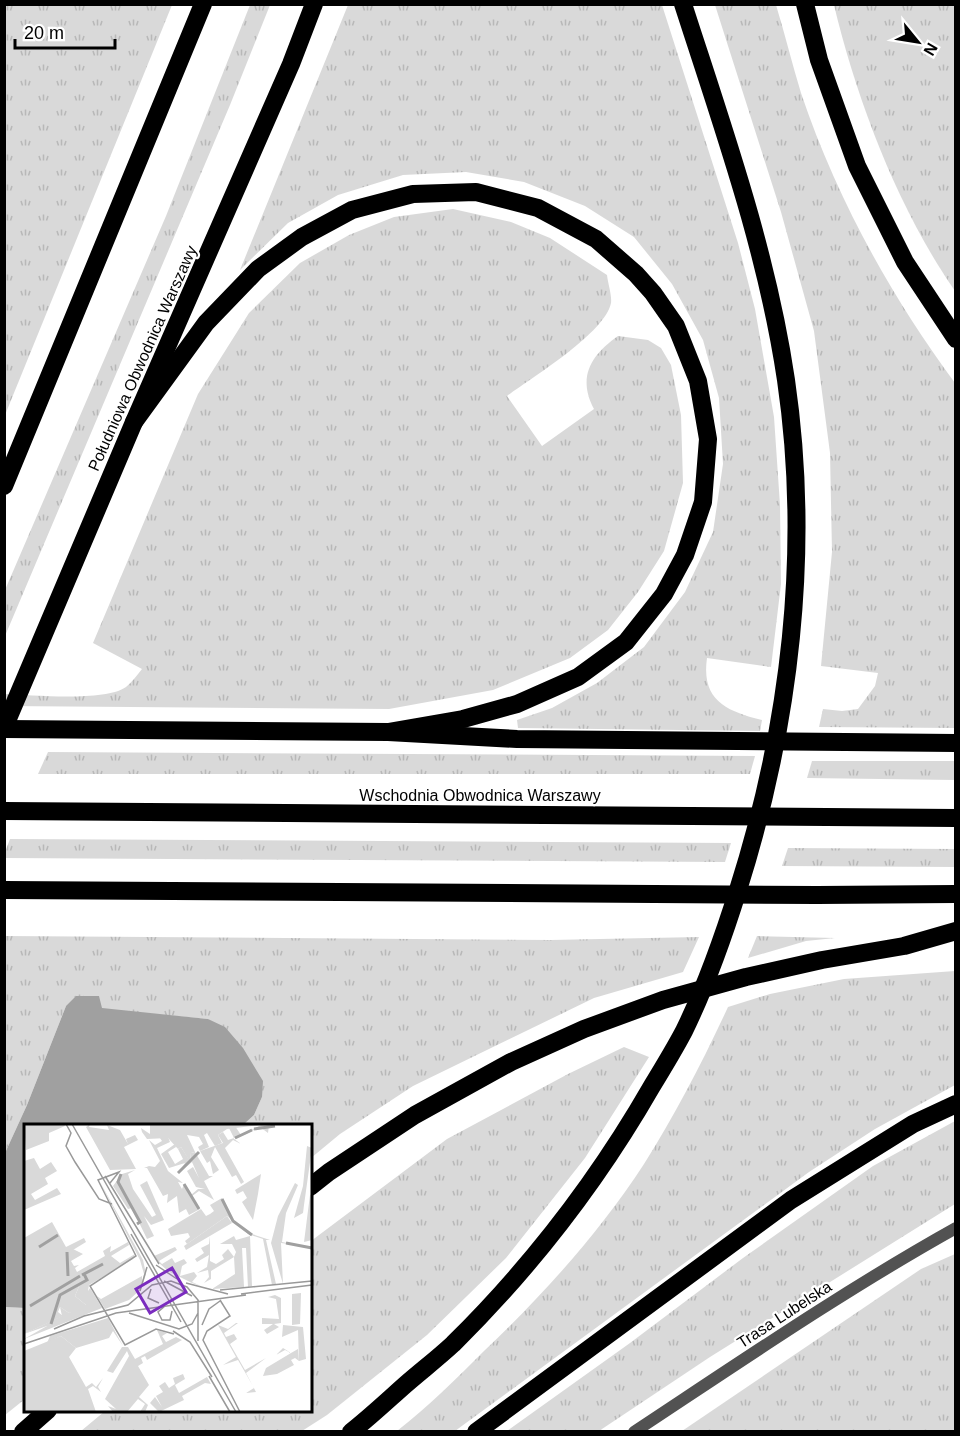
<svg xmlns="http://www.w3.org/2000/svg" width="960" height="1436" font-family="Arial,sans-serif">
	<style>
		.grass { fill: url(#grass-tufts) }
		.water { fill: #a0a0a0 }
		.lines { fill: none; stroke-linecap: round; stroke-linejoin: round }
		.tertiary { stroke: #525252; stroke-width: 12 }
		.motorway { stroke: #000; stroke-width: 18 }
		.labels { text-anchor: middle; stroke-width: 4.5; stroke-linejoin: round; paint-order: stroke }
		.street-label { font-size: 16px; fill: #000; stroke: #fff }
		.inset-river { fill: none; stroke: #a0a0a0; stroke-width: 3 }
		.inset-road { fill: none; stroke: #999; stroke-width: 1.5 }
		.view { fill: #7b2cbf; fill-opacity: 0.15; stroke: #7b2cbf; stroke-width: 3 }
		.inset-edge { fill: none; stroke: #000; stroke-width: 3 }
	</style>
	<defs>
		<pattern id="grass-tufts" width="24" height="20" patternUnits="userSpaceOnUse" patternTransform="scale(1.5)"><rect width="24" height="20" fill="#d9d9d9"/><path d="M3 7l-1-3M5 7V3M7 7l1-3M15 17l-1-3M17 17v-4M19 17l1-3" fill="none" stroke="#b8b8b8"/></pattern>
	</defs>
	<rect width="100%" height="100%" fill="#fff"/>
	<g class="grass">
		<polygon points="5,4 172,5 5,415 4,5"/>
		<polygon points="250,5 270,5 230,105 5,636 5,590 166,216"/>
		<path d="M348 5H662L738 243 755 309 774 417 780 505 781 584 771 667 707 658C701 700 726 711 762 720L760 731 518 728 517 720 552 708 597 683 644 647 685 592 713 532 723 464 719 398 703 340 672 284 634 237 585 206 524 182 466 172 403 175 338 195 288 223 240 270Z"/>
		<path d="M715 5H776C785 34 792 64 801 93 836 197 890 295 955 383V728L819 727 823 709 842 711 858 709 875 686 878 673 821 666 832 552 830 453 814 331 781 212Z"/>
		<path d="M834 5H955V291C898 209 857 101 834 5Z"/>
		<path d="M453 209 511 222 550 238 607 275C608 284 612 295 611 303 605 333 533 377 507 396L542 446 594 409C577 377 591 355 618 336L648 340 661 348 671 365 681 415 683 483 664 551 638 592 608 630 570 658 493 690 389 709 5 706V694C32 695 105 702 126 687 132 682 137 675 142 669L93 643 198 394 249 313 300 263 349 235 394 217Z"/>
		<polygon points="48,752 755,756 750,774 38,774"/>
		<polygon points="812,761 955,761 955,780 807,778"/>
		<polygon points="10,839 731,843 725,862 5,858 5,852"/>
		<polygon points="788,848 955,849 955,867 782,866"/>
		<polygon points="5,936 551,940 699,937 683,972 594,998 413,1086 340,1134 311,1158 310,1126 243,1125 254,1115 262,1097 208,1019 66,1006 27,1105 5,1153"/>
		<polygon points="757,936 835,938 806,941 748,958"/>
		<path d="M955 971V1085L875 1129 809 1172 455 1431H397C428 1407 456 1379 484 1351 543 1295 599 1233 644 1164 675 1115 703 1061 728 1007L770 994 844 979Z"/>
		<polygon points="624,1047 649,1057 585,1158 506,1258 427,1335 327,1415 302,1431 81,1431 105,1411 310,1410 311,1241 447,1139 568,1074"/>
		<polygon points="955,1121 955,1204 710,1357 599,1431 507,1431 630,1343 743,1258 873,1166"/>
		<polygon points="955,1254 955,1431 682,1431 921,1269"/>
		<polygon points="5,1307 25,1308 25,1399 5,1415"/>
	</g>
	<polygon class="water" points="76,996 99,996 102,1008 208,1019 225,1027 243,1048 263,1081 262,1097 254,1115 243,1125 26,1126 25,1308 5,1307 5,1153 27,1105 66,1006"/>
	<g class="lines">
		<path class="tertiary" d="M634 1432C740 1362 845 1290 956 1228"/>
		<g class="motorway">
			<polyline points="805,4 819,60 857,166 905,262 956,339"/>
			<polyline points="134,422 206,323 258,269 302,237 352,210 413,194 476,192 538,208 596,239 636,274 653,293 676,326 698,381 708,439 703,502 685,555 664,594 626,642 578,677 517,704 463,719 388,732"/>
			<polyline points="4,486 203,4"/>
			<polyline points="4,728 134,422 291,64 314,4"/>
			<polyline points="4,729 388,732 517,739 956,743"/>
			<polyline points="4,811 956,818"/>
			<polyline points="4,890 817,895 956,894"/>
			<polyline points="310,1187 329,1172 415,1115 511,1062 584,1029 663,1000 746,977 822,960 904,946 956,931"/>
			<polyline points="23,1432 48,1410"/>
			<path d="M351 1432C370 1417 387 1401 405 1385 421 1371 438 1358 453 1344 531 1267 598 1180 652 1086 663 1068 674 1050 684 1031 706 986 723 938 738 890 790 726 811 551 786 380 767 251 723 128 683 4"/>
			<polyline points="476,1432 791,1200 913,1124 956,1104"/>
		</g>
	</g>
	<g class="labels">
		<g class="street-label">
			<text transform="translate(142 358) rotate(-66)" y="6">Południowa Obwodnica Warszawy</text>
			<text x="480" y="801">Wschodnia Obwodnica Warszawy</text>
			<text transform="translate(784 1314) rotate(-33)" y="6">Trasa Lubelska</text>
		</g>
	</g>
	<g transform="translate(24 1124)">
		<rect width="288" height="288" fill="#fff"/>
		<path d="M66 0 65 3 85 6 83 1 96 6 104 20 102 15 111 11 114 16 100 23 112 45 86 46 62 3ZM237 1H245L244 9 236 3 220 11 209 14 217 20 209 16 201 24 220 58 217 60 212 51 208 53 191 23 187 33 195 46 189 50 186 37 183 39 176 27 199 19 194 11 199 8 204 16 210 14 205 4 211 2 217 11ZM144 13 146 18 133 24 144 47 159 59 154 58 158 65 160 60 167 71 174 65H181L172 63 163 47 169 43 175 54 168 38 154 50 161 39 145 44 137 30 151 20 152 23 144 28 151 40 159 35 154 25 157 23 166 37 167 29 171 28 185 52H189L180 57 190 76 175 67 168 72 176 85 165 91 162 85 155 89 153 72 143 79 144 70 139 72 123 44H120L125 42 131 43 136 37 125 16 131 21 138 17 136 14ZM283 22 288 24 280 81 279 89 270 94 279 62ZM111 46 104 50 109 65 128 93 132 91 116 61 123 57 140 96 127 101 120 92 130 112 123 115 108 84 104 85 89 62 98 50ZM237 50 234 70 229 96 218 78 223 74 219 67 213 70 211 66ZM75 56 119 136 122 150 117 165 105 176 81 185 73 172 77 175 118 152V158L120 150 116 136ZM271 59 274 61 262 89 258 118 279 122 257 119 259 160 247 119 254 92ZM288 70V116L280 118 286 71ZM198 74 210 98 225 109 246 116H242L252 160 248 161 239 115 224 110 203 92 163 120 161 117 166 113 164 109 147 112 144 105 177 85 182 92 186 90 190 87 186 81ZM186 112V137L192 140 200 135 198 131 204 125 210 133 212 128 208 120H196L210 112 212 116 226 112 228 162 224 163 222 124H218L220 163 188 165 211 150 210 133 187 147V155L180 159 185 153 184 146 173 149 183 143 185 131 173 138 171 135 180 129 177 124 185 120ZM104 118 105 121 87 132 96 139 111 130 109 135 65 161 64 167 66 164 78 184 0 215 23 202 0 210 38 192 36 183 45 189 62 181 51 172 56 160 63 155 45 160 44 128 49 125 59 130 47 137 50 142 55 141 51 144 53 148 81 132 79 127 87 122 86 128ZM151 123 153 126 135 137 138 140 148 134 151 139 160 135 163 139 158 142 156 152 170 148 173 152 168 158 177 162 168 159 144 147 135 139 130 132ZM277 169 276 200 268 201V170ZM84 194 99 222 89 207 85 214 52 224 37 212 23 219 26 212ZM212 199H214L200 209 202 213 210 210 213 215 206 220 221 246 242 234 222 249 232 268 222 269 230 264 214 236 199 241 212 233 194 201 204 205ZM259 224 267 229 274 225 275 237 271 234 267 236 270 241 253 250 239 252 242 244 267 229 261 226 252 231Z" fill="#d9d9d9"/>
		<path d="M0 0H40L41 2 25 9V17L2 26ZM126 0 228 1 245 0 203 5 194 11 198 19 191 22 183 9 180 11 185 23 176 27 174 23 179 20 175 13 163 11 171 28 167 29 166 38 157 23 154 25 144 14 123 15 118 8 117 4 126 10ZM10 34 16 45 27 38 33 47 21 54 24 60 7 70 11 76 33 64 37 70 0 86V37ZM203 92 208 99 162 126 160 122ZM28 98 42 123 60 114 62 118 44 129 49 146 45 148 46 158 61 150 63 155 56 160 51 172 62 181 61 186 45 189 36 183 34 188 39 192 0 210V114ZM251 171 257 174V199L250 200 255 203 243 210 240 206 249 200H238V194L255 195 252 175 244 173ZM259 201 279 203 282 235 275 237 274 206 258 213ZM133 206 143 209 138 212 142 218 152 213 158 216 123 236 121 232 117 234 119 239 114 242 125 261 115 273 124 281 121 288H116L121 280 114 275 103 288H89L84 282 92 285 81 275 105 232 103 227 89 249 83 247 98 223H104L111 235 139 220ZM37 212 52 224 45 233 62 263 68 259 72 263 79 254 74 263 77 268 69 262 64 265 72 288H0V227ZM159 250 161 255 151 261 155 269 183 253 187 260 181 259 158 272 160 276 135 288 126 279 131 273 138 283 132 272 139 268 135 262 141 258 145 264 151 260 149 254Z" fill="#d9d9d9"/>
		<path class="inset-river" d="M230 5 251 2M211 14 228 6M154 49 175 28M97 50 94 58 116 98 113 100M160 60 175 85M198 75 209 97 228 111M262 119 288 124M15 123 34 111M43 128 44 152M58 151 79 140M6 182 56 152M27 200 36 171 63 156 60 150"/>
		<path class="inset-road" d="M42 0 47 9 42 22 51 38 75 75 88 80M48 0 212 288M81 52 135 140M86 59 95 48 74 56 112 132 66 162 101 221 132 205 150 210M107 110 157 198M132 141 153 155M140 157 168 172M162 159 204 170M127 165 124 174 135 179M196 166 288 157M116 167 123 143M217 170 288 161M196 176 206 192 183 207 179 216 216 288M141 182 134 188 138 196H146L148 187M105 189 155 205 168 200 174 189M178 201 185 185 196 177M30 205 60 192 104 181 128 161 147 157 163 163 174 176V217M149 207 166 218 188 253M0 220 92 189 222 171M185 252 206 288"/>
		<path class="view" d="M148 144 162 168 126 189 112 165Z"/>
		<rect width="288" height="288" class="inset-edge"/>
	</g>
	<rect width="960" height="1436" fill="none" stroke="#000000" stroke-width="12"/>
	<g transform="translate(918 42) rotate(120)" stroke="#ffffff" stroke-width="4.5" paint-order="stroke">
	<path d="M0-4.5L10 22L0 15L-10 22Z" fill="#000000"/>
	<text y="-9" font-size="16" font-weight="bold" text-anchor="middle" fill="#000000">N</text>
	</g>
	<path d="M15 39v9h100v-9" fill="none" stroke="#000000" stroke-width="3"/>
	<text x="24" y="39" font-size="18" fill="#000000" stroke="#ffffff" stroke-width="4.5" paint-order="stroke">20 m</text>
</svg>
